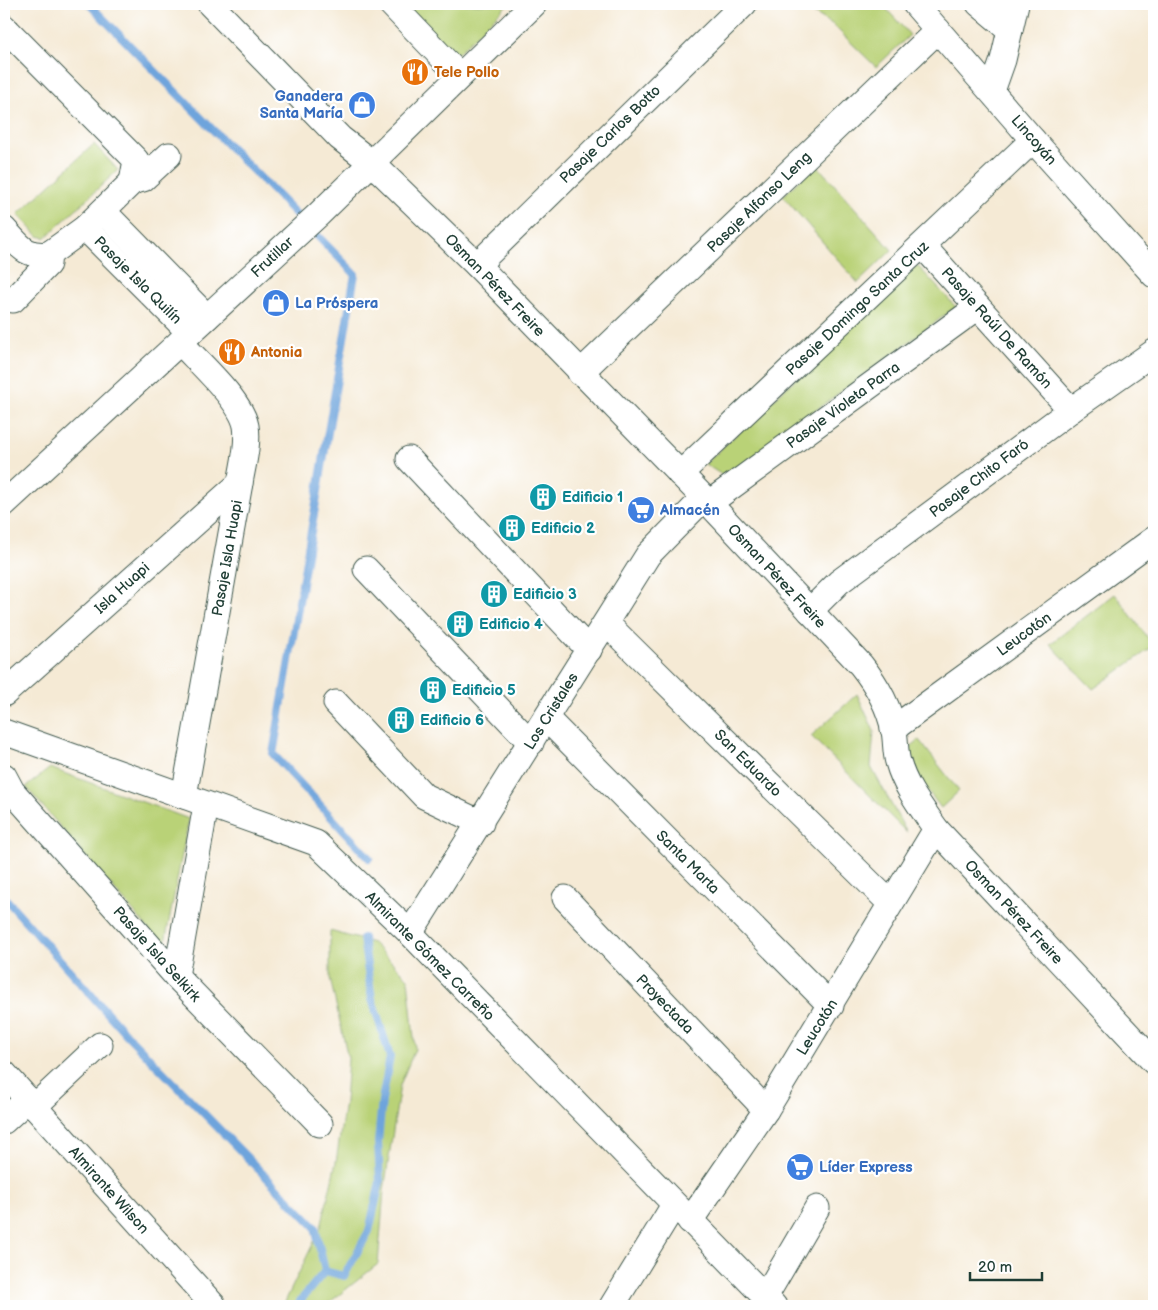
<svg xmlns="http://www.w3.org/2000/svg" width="1158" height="1310" font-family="'Balsamiq Sans',sans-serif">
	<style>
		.green { fill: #b9d277; stroke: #6c8856 }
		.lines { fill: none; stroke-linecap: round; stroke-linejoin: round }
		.stream { stroke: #6ea4dc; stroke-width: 8 }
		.minor-casing { stroke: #3f574c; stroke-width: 27 }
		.minor { stroke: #fff; stroke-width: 25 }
		.labels { text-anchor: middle; stroke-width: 4.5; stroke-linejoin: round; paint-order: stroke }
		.food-label { font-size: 15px; font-weight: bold; fill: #c56008; stroke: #fff; text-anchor: start }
		.shop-label { font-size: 15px; font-weight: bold; fill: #366cbe; stroke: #fff; text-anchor: start }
		.street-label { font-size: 15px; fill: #1f3d34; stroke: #fff }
		.culture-label { font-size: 15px; font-weight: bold; fill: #0d838f; stroke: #fff; text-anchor: start }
	</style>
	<rect width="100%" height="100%" fill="#fff"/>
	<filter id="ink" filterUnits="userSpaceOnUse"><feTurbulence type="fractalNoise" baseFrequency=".02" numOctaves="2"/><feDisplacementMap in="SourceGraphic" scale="10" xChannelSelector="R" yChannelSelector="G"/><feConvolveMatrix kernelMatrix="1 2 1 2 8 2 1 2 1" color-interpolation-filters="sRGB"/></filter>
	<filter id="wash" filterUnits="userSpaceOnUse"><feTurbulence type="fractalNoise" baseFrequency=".0096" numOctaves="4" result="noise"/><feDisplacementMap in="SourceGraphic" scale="20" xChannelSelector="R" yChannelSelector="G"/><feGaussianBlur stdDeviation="1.12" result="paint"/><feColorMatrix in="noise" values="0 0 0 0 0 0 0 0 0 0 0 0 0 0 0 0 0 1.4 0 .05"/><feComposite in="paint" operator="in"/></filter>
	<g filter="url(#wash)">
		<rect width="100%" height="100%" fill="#f5ead5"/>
		<g class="green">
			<polygon points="402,4 508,4 455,56"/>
			<polygon points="799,4 882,4 910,35 876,67 832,24"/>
			<polygon points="94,144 118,170 45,238 38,236 18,214"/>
			<polygon points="816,164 892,250 858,283 783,196"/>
			<polygon points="917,265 956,307 725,477 705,464"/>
			<polygon points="1115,594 1154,646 1093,689 1050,644"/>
			<polygon points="857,694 874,731 871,767 907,833 811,736"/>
			<polygon points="919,740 959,791 941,808 920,781 910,747"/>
			<polygon points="50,768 189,819 164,947 26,787"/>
			<polygon points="330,931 373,943 408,978 415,1049 400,1085 384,1190 378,1264 325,1306 283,1306 321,1227 336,1162 345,1102 348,1058 330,978"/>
		</g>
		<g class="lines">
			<g class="stream">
				<polyline points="89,4 355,274 273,754 369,858"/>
				<polyline points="4,897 127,1035 315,1227 325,1271"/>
				<polyline points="299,1306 300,1301 325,1271 344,1276 369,1231 380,1182 378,1142 382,1100 390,1057 372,999 363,938"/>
			</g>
		</g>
	</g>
	<g filter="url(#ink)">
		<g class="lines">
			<g class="minor-casing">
				<g id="minor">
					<path d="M210 4 340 138 372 163 477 265 704 498 861 665C877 685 889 706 894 731 896 741 895 752 898 762 905 787 921 807 936 829L1154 1062"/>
					<polyline points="391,4 460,76"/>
					<polyline points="915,4 1033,140 1154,275"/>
					<polyline points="979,4 1010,30"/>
					<polyline points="4,27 136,160 132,182"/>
					<polyline points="992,91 1003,60 1016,4"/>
					<polyline points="103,211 207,317"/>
					<polyline points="85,228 190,333"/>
					<path d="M4 229C20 246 25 257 49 254"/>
					<polyline points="923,246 1071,410"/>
					<polyline points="477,265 744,4"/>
					<polyline points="13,300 48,264 49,254 85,228 132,182 143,179 169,155"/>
					<path d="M180 342C198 362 241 400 246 426 249 444 243 465 240 483L184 796"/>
					<polyline points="580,373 938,30"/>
					<polyline points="409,459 589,650"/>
					<polyline points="680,474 1033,140"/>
					<polyline points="709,503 978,307"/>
					<polyline points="4,504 318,215 534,4"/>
					<polyline points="366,569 531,743"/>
					<polyline points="810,611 839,582 1071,410 1154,352"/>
					<polyline points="606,623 890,903"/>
					<polyline points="4,694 240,483"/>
					<polyline points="336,703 424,796 481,823"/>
					<polyline points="546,718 831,1006"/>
					<polyline points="893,729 1154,539"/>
					<polyline points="4,732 316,843 410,933 774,1306"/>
					<polyline points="4,776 12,791 176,976 320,1124"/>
					<polyline points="565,898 766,1110"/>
					<polyline points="410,933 648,555 704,498"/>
					<polyline points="176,976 206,805"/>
					<polyline points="4,1073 214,1306"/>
					<polyline points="34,1107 100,1045"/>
					<polyline points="4,1121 28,1099"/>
					<polyline points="690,1221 766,1110 936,829"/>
					<polyline points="765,1297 817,1208"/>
					<polyline points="612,1306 674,1205"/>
				</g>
			</g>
			<use href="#minor" class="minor"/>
		</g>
	</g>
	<defs>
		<g id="restaurant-disc" transform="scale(1.4375)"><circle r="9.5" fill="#e8710a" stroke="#fff"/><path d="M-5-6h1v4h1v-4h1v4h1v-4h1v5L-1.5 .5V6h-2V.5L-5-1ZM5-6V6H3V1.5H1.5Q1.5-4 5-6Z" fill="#fff"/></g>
		<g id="shop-disc" transform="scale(1.4375)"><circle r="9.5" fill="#3f7fe0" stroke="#fff"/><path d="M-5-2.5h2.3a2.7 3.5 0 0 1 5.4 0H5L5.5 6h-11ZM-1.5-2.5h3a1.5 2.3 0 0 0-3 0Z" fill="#fff"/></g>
		<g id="building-disc" transform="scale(1.4375)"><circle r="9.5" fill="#0f9aa8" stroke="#fff"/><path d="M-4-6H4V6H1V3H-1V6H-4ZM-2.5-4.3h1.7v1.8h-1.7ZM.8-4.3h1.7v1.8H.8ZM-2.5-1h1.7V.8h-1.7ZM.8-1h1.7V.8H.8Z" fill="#fff"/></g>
		<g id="supermarket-disc" transform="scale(1.4375)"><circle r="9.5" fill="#3f7fe0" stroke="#fff"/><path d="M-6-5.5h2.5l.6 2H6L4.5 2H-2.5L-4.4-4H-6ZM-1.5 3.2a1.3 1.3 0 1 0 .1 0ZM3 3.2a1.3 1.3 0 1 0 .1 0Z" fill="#fff"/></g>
	</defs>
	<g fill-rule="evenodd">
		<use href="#restaurant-disc" x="415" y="72"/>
		<use href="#shop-disc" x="362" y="105"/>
		<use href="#shop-disc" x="276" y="303"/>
		<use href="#restaurant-disc" x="232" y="352"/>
		<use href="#building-disc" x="543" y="497"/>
		<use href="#supermarket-disc" x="641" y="510"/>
		<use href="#building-disc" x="512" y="528"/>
		<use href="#building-disc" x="494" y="594"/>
		<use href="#building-disc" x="460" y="624"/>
		<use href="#building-disc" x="433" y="690"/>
		<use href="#building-disc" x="401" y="720"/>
		<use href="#supermarket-disc" x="800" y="1167"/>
	</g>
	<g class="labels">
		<g class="food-label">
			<text x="434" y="77">Tele Pollo</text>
			<text x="251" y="357">Antonia</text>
		</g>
		<g class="shop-label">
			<text x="343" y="101" text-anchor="end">Ganadera<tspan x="343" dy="17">Santa María</tspan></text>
			<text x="295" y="308">La Próspera</text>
			<text x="660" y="515">Almacén</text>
			<text x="819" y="1172">Líder Express</text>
		</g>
		<g class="street-label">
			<text transform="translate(610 134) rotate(-44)" y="5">Pasaje Carlos Botto</text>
			<text transform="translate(1034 140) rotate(49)" y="5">Lincoyán</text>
			<text transform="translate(759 202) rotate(-44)" y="5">Pasaje Alfonso Leng</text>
			<text transform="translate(272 257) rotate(-43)" y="5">Frutillar</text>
			<text transform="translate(138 280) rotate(45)" y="5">Pasaje Isla Quilín</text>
			<text transform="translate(495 285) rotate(46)" y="5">Osman Pérez Freire</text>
			<text transform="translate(857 308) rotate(-43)" y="5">Pasaje Domingo Santa Cruz</text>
			<text transform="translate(997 328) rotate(48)" y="5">Pasaje Raúl De Ramón</text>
			<text transform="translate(843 405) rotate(-36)" y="5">Pasaje Violeta Parra</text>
			<text transform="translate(979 478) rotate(-37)" y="5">Pasaje Chito Faró</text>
			<text transform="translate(227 558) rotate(-80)" y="5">Pasaje Isla Huapi</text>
			<text transform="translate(777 576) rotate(47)" y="5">Osman Pérez Freire</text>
			<text transform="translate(122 588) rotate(-42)" y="5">Isla Huapi</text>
			<text transform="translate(1024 634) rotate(-36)" y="5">Leucotón</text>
			<text transform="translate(551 711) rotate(-58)" y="5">Los Cristales</text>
			<text transform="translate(748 763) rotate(45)" y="5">San Eduardo</text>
			<text transform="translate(688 862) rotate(45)" y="5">Santa Marta</text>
			<text transform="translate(1014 912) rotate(47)" y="5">Osman Pérez Freire</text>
			<text transform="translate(157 954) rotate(48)" y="5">Pasaje Isla Selkirk</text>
			<text transform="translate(430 956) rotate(45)" y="5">Almirante Gómez Carreño</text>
			<text transform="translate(665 1004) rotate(46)" y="5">Proyectada</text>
			<text transform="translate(817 1027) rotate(-58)" y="5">Leucotón</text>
			<text transform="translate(109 1190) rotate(48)" y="5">Almirante Wilson</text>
		</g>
		<g class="culture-label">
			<text x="562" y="502">Edificio 1</text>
			<text x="531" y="533">Edificio 2</text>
			<text x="513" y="599">Edificio 3</text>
			<text x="479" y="629">Edificio 4</text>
			<text x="452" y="695">Edificio 5</text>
			<text x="420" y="725">Edificio 6</text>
		</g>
	</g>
	<rect width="1158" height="1310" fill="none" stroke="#fff" stroke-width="20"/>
	<path d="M970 1272v8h72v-8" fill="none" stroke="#1f3d34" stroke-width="2.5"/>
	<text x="978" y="1272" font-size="15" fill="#1f3d34" stroke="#ffffff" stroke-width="4" paint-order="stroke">20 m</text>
</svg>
